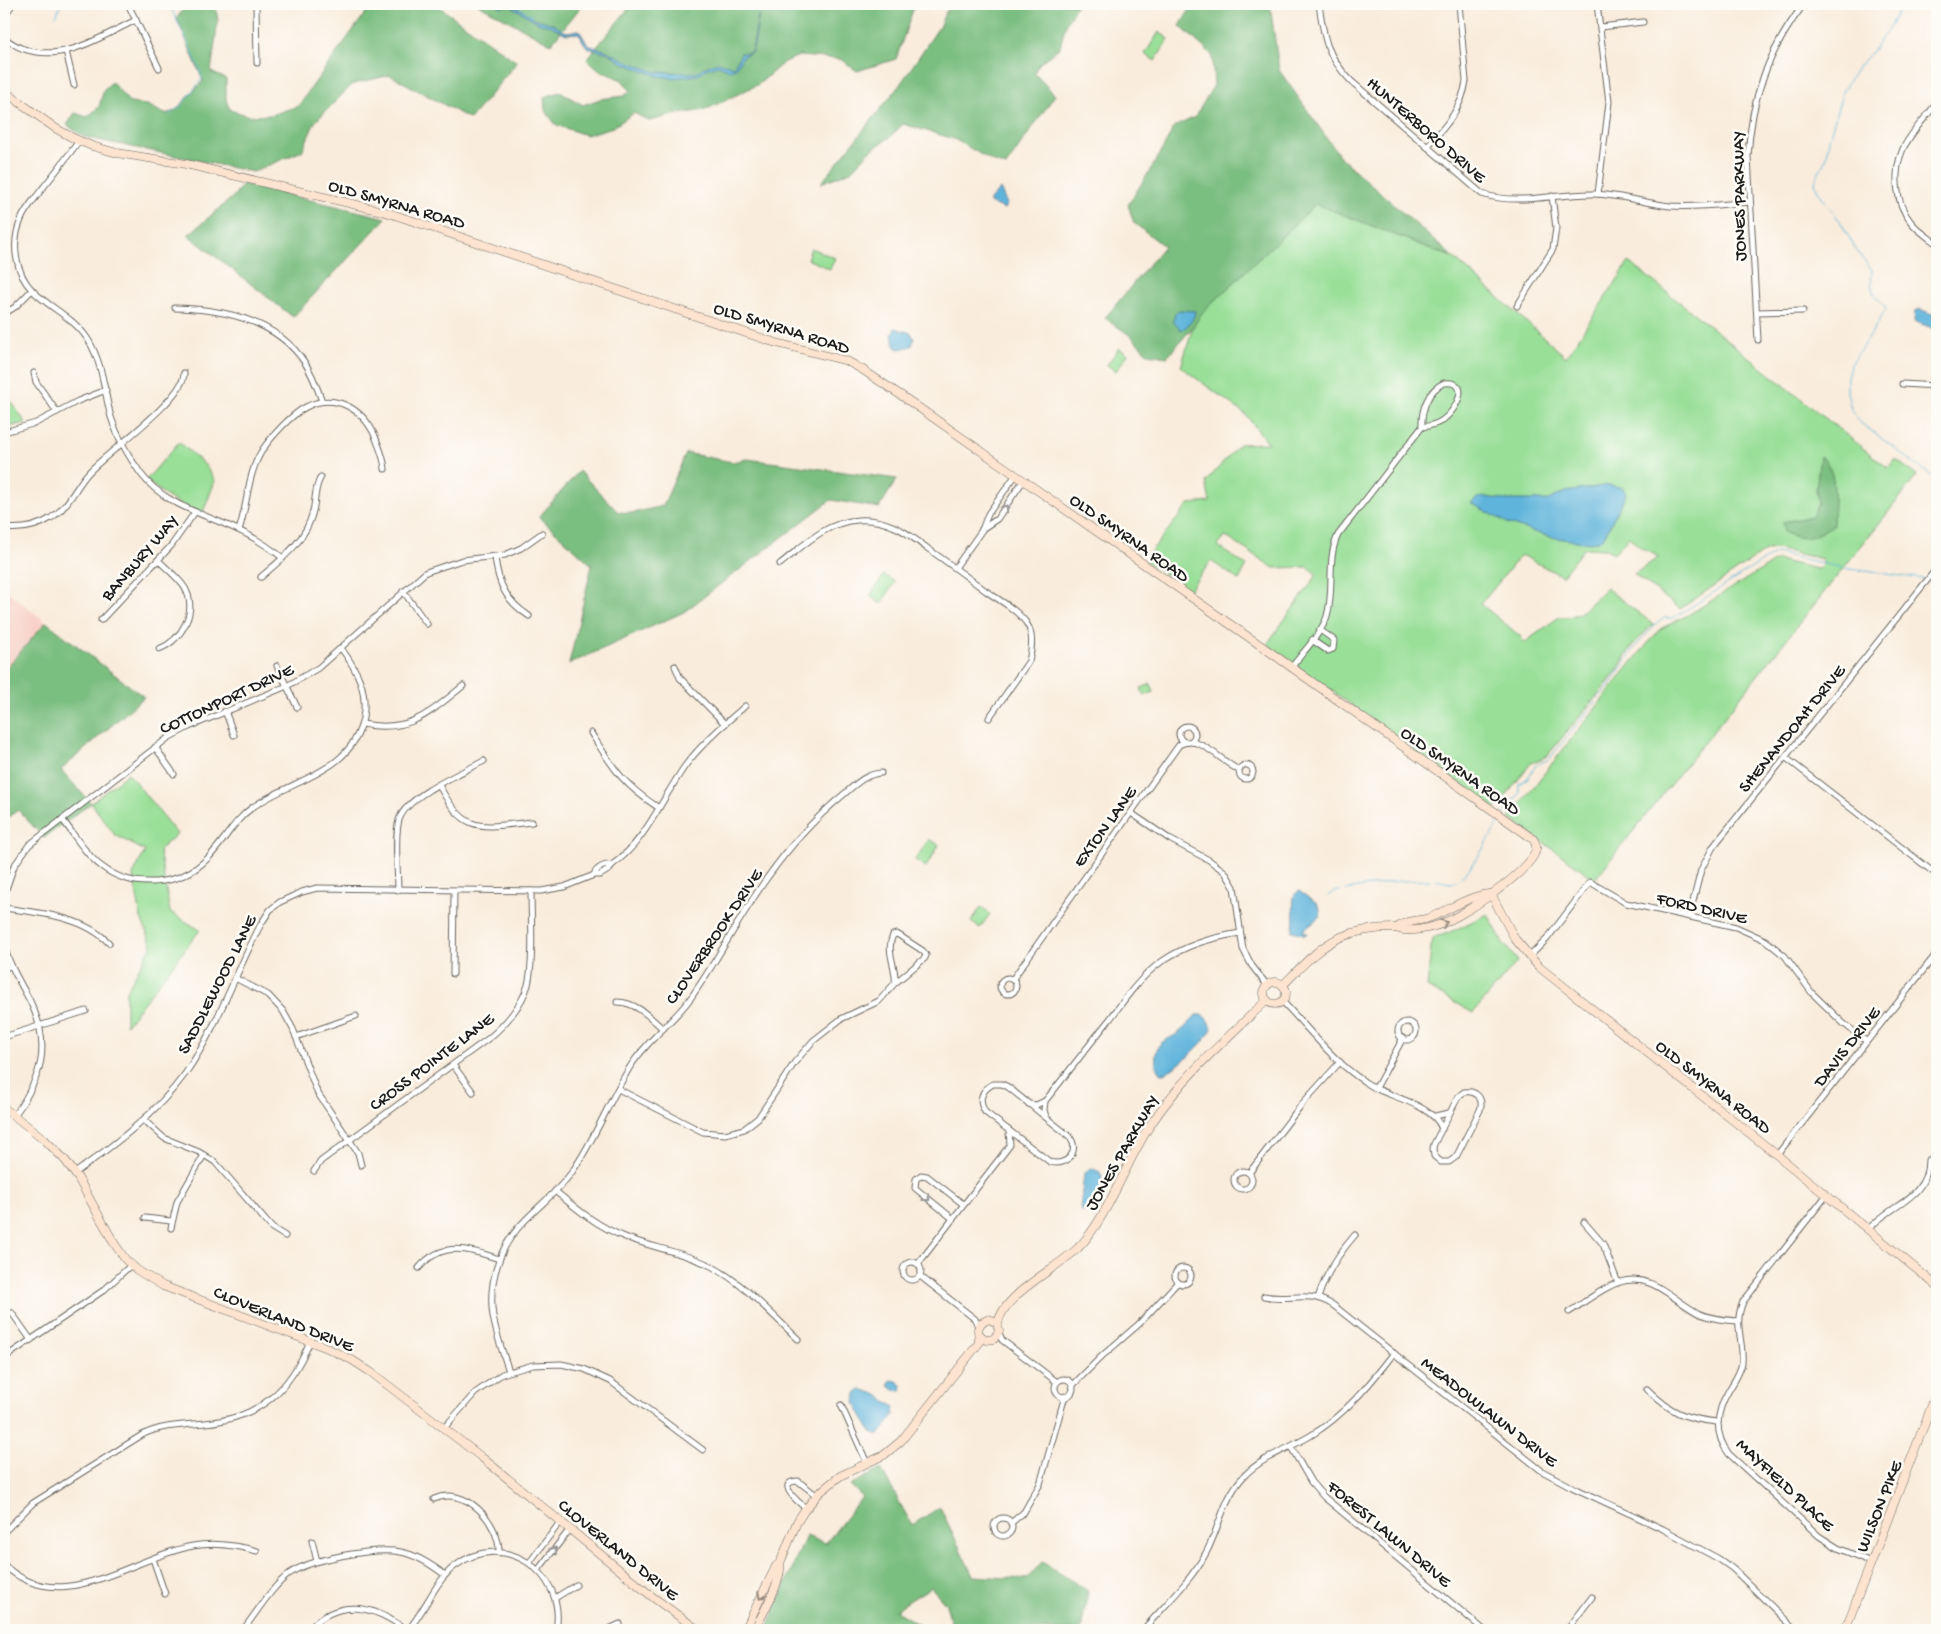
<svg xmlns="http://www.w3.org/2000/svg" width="1941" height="1634" font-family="'Gochi Hand',sans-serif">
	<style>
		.built { fill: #f7d1c8 }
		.green { fill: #99df98; stroke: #5a7e5a }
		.forest { fill: #7abe80; stroke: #4b6d4e }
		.water { fill: #5eb4db; stroke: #3d687c }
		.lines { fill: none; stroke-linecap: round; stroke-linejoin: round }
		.stream { stroke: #5eb4db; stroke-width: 1 }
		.street-casing { stroke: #69655f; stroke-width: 7 }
		.secondary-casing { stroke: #69655f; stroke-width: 9 }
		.street { stroke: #fff; stroke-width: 5 }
		.secondary { stroke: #fde4d0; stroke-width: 8 }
		.oneway { stroke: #999 }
		.oneway2 { stroke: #988a7f }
		.labels { text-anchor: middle; stroke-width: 5; stroke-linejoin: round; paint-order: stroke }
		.street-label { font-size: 18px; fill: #1c1c1c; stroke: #fdfcf7 }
	</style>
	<rect width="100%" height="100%" fill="#fdfcf7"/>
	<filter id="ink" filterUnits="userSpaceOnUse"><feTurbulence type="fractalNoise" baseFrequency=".02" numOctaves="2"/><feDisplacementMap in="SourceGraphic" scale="10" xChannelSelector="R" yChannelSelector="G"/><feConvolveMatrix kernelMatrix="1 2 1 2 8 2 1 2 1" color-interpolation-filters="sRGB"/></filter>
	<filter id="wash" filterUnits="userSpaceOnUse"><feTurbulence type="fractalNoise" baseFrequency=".0096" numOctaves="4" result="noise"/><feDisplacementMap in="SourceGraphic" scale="20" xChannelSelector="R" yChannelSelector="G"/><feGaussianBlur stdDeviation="1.12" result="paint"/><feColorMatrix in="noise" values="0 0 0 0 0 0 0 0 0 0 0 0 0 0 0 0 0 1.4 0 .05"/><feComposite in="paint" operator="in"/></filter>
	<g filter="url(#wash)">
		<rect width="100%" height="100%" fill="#f9ecdc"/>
		<polygon class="built" points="4,589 46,622 4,671"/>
		<g class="green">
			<polygon points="1159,32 1169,39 1155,61 1145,54"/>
			<polygon points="1316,203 1454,258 1566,357 1629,262 1888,468 1895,459 1917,476 1595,879 1509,818 1629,666 1660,629 1688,615 1774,562 1778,560 1817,569 1821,568 1823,561 1822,559 1776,549 1767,550 1680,609 1634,574 1659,557 1640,547 1629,537 1614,553 1606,549 1584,548 1562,576 1521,555 1481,604 1521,637 1524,643 1559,617 1569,617 1580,613 1606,588 1653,624 1632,646 1615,674 1547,756 1531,763 1496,809 1267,644 1317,575 1308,567 1274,568 1225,536 1218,546 1247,566 1239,580 1211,561 1189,590 1144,560 1189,504 1210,502 1206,482 1239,444 1268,443 1245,414 1181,367 1193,327 1201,314"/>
			<polygon points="811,248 835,258 830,269 807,259"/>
			<polygon points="1119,348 1128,354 1116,371 1107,365"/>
			<polygon points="4,391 26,423 4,428"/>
			<polygon points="179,442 205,465 215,481 202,515 170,499 146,480"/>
			<polygon points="884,575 895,582 881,604 870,596"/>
			<polygon points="1151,684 1154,692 1144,696 1141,688"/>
			<polygon points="128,773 177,834 159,850 170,912 200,930 126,1025 126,991 152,945 141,918 133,875 145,851 115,835 91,803"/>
			<polygon points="929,839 939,845 926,867 915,860"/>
			<polygon points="981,907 990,914 980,928 971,922"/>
			<polygon points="1488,914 1503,943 1518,961 1473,1013 1427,987 1432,938 1448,933"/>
		</g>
		<g class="forest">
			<polygon points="187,4 215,4 218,20 211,72 226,79 226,100 230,110 250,116 271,115 298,106 372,4 435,4 517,62 470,119 390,75 353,84 315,122 302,151 253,172 84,137 67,125 75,113 87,117 99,107 104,89 112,82 130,103 147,105 165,114 175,111 203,81 177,18"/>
			<polygon points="478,4 583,4 551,44"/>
			<polygon points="632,4 915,4 896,59 857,71 840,59 799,56 784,62 759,84 705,110 678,114 649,121 634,113 613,127 586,135 556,125 545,110 544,97 560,92 583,105 600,99 624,96 631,91 622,80 601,71 587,59"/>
			<polygon points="956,4 1077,4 1066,24 1060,47 1039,64 1034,73 1055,95 1006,166 992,161 954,139 903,124 890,137 869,152 851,171 821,183 899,86 939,27 946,11"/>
			<polygon points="1193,4 1270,4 1279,70 1341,158 1454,258 1316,204 1201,314 1193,327 1167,357 1148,354 1131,336 1105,318 1164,246 1134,223 1128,205 1159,156 1174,127 1195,117 1214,85 1212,55 1180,26"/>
			<polygon points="243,184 386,218 293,317 188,235 234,196"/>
			<polygon points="686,453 732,462 747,459 897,479 879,508 831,500 684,612 569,664 592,565 539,517 579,471 618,512 633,513 663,506"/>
			<path d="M1820 456C1840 470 1833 504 1833 525 1814 537 1805 543 1784 532L1783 522 1812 516 1818 504 1816 490Z"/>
			<polygon points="46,622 144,697 61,770 91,803 44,838 18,810 4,820 4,671"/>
			<polygon points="881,1469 912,1525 940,1507 973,1576 1027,1579 1042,1562 1088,1591 1081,1630 953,1630 946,1604 931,1587 895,1610 927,1630 766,1630 806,1536 826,1543 862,1497 850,1485"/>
		</g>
		<g class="water">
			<polygon points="496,4 511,4 536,19 553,24 564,31 568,32 579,30 586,42 590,46 605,50 629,62 656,72 697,73 703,68 717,62 734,67 741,53 749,53 752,50 759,13 755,40 752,52 743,56 736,68 730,70 718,65 706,69 699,75 673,78 658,76 625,64 608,53 588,48 584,43 579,33 566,34 551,26 541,24 509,5 501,7"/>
			<polygon points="1000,189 1007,204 1004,209 990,203 990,200"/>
			<polygon points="1920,309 1937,316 1937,330 1914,321 1915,311"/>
			<path d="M1180 310 1195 311C1194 320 1189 326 1181 330L1173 320 1175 314Z"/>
			<polygon points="895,328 911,333 914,339 912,346 900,349 896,348 892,336"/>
			<polygon points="1609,485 1623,488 1626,494 1605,535 1600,540 1590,543 1550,537 1509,524 1471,503 1477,498 1486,497 1505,500 1548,500 1566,492"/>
			<path d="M1299 891 1317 904 1321 912 1319 917 1304 929V932L1308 933 1304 935 1301 933 1292 931C1296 920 1291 905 1295 894Z"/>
			<path d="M1196 1015H1202L1207 1019 1212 1028C1209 1039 1171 1076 1160 1073 1154 1067 1154 1049 1161 1043 1168 1038 1176 1036 1182 1030 1187 1026 1191 1020 1196 1015Z"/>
			<path d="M1091 1168 1100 1172 1104 1184C1100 1191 1093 1198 1095 1205H1091L1088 1209 1082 1212 1080 1209 1084 1174Z"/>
			<polygon points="891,1380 897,1381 902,1385 901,1391 894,1390 888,1385"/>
			<polygon points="861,1389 876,1394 895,1407 894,1415 880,1434 876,1434 871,1432 855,1403 856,1393"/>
			<polygon points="719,1622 726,1623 734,1630 721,1630 714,1624"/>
		</g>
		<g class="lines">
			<g class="stream">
				<path d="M1902 4 1887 31 1870 54 1857 68 1843 90 1829 139 1827 157 1819 172 1815 182 1817 190 1840 221 1856 250 1872 270C1872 276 1870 286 1873 292 1876 298 1882 301 1886 310L1850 366 1847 377V392L1850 405 1858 421 1937 480"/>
				<polyline points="519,8 532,16"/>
				<polyline points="56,16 61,4"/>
				<polyline points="169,114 180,107 202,79 199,67 169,4"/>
				<polyline points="1928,581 1937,585"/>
				<polyline points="1503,815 1508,807 1519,794 1519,784 1528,778 1536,765 1549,759 1613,680 1635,647 1654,626 1664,618 1673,618 1694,605 1769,557 1777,553 1843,568 1924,579"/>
				<path d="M1435 880C1440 880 1446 883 1451 883 1467 881 1491 835 1500 821"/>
				<polyline points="1346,890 1399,881 1430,880"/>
				<polyline points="1328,896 1333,892 1340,891"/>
			</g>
		</g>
	</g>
	<g filter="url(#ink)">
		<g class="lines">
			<g class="street-casing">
				<g id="street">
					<polyline points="128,4 159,68"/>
					<polyline points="256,4 257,63"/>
					<path d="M1319 4C1324 39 1326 55 1351 81L1482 194C1519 206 1557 193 1595 194 1620 195 1645 203 1670 206 1697 208 1724 204 1750 202"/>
					<polyline points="1597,4 1609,102 1598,194"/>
					<polyline points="4,16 13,4"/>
					<polyline points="1601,27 1643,22"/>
					<path d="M4 38C10 42 17 47 24 49 64 63 102 36 136 20"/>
					<polyline points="66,51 74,85"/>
					<path d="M1937 103C1926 117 1911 132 1903 149 1893 171 1895 203 1911 222 1918 231 1928 237 1937 244"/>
					<path d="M79 141C67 157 55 173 42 189 35 199 25 209 21 220 11 243 15 273 33 291 51 309 75 318 89 341 103 365 104 391 111 417 117 436 129 457 141 474 164 505 205 514 238 530 254 537 269 547 283 558"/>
					<path d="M1427 147C1445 127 1462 109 1466 81L1459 4"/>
					<polyline points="1517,306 1553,249 1556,228 1552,196"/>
					<path d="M175 308C223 309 277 320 305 363 313 375 317 388 322 401"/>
					<polyline points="1757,312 1803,311"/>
					<polyline points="4,314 15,307 32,290"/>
					<path d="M1758 340 1748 157C1751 98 1768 51 1804 4"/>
					<polyline points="34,373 36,382 57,412"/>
					<polyline points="1902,384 1937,386"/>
					<polyline points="4,432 36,423 78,401 106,390"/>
					<path d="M4 528C21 530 37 527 51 518 69 507 76 485 90 471 108 452 185 398 184 373"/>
					<polyline points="982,529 997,519 1023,481"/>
					<path d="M239 530C248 504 247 473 263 449 272 436 292 414 306 407 335 392 363 409 375 436 379 447 384 457 385 469"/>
					<path d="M495 557C498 584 506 601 529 616"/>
					<path d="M158 560C167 569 179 578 185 588 198 611 182 640 159 649"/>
					<path d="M780 564C804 545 826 522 858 520 870 519 884 522 895 527 907 532 917 541 927 548 947 562 966 576 986 591 999 600 1018 610 1027 624 1034 635 1032 649 1029 661L989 718"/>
					<polyline points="955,568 982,530 988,514 1015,476"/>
					<path d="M261 577C283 558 306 541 313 511 316 500 314 487 321 477"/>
					<polyline points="403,591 427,624"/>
					<polyline points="101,620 171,546 195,512"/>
					<polyline points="1312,640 1328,651 1333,649 1334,640 1320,630"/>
					<polyline points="277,666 297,707"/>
					<polyline points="675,666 680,678 725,724"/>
					<path d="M1291 668C1302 653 1322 633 1327 616 1335 589 1326 560 1338 535L1422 427C1421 410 1428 390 1444 383 1472 380 1457 409 1444 419 1438 424 1430 426 1422 427"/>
					<polyline points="225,711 234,735"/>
					<path d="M362 724C410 733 428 714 463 686"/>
					<circle cx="1187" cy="734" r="8"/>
					<path d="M591 733C614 769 622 784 659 808"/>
					<polyline points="155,747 174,774"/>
					<polyline points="1785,757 1937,875"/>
					<circle cx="1246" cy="772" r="7"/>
					<path d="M439 785C465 836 482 827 532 822"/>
					<polyline points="1131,813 1171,840 1209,860 1225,872 1234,887 1243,949 1252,966 1267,985"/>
					<path d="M62 819C74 834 85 854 101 866 132 890 180 887 208 858 224 842 234 820 253 807 292 779 352 773 363 718 368 690 357 670 341 648"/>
					<path d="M612 865C646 841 661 800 685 766 701 744 724 725 745 706"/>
					<path d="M398 890C398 871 394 838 399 820 406 796 461 773 484 761"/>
					<polyline points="4,895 14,866 29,845 168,738 189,727 287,686 318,668 426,572 462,560 505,555 521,548 542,533"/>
					<path d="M4 908C39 913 83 916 109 943"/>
					<polyline points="1689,917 1701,870 1713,847 1937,568"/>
					<path d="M4 945C9 965 20 982 30 1001 52 1046 42 1077 14 1116"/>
					<polyline points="1529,957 1547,939 1590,882 1626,903 1736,927 1765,940 1785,956 1812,993 1843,1023 1866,1041"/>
					<polyline points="4,969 11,965"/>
					<polyline points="453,974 454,891"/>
					<polyline points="235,978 268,995 283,1011 293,1029 317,1092 358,1153 361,1165"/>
					<circle cx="1008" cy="986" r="8"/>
					<path d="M1012 980 1179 745C1199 732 1222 763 1239 770"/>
					<path d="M1282 1001C1311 1031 1338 1068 1375 1088 1395 1098 1434 1106 1442 1129"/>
					<path d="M617 1002C636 1002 650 1017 663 1029"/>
					<circle cx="1407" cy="1031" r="9"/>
					<polyline points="4,1037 86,1011"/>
					<polyline points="296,1037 356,1016"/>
					<polyline points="453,1065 473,1092"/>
					<path d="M993 1084H1002L1008 1087 1069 1136C1081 1151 1067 1167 1050 1162L985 1112C978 1101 981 1090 993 1084Z"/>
					<polyline points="1376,1088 1403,1038"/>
					<path d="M618 1089 703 1132 725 1134 744 1129 758 1118 795 1062 813 1041 841 1019 879 1001 895 983 925 958 926 955 923 951 897 934 893 935C885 952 897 967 895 983"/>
					<path d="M1464 1092C1476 1090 1484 1098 1480 1110L1456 1157 1449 1162H1441L1434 1156 1433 1148 1434 1144 1458 1097Z"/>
					<polyline points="1045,1101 1044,1110 1046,1117"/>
					<path d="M1029 1104 1036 1105 1045 1101C1067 1074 1088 1046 1110 1019 1125 999 1140 977 1161 962 1185 945 1211 938 1240 933"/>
					<polyline points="1435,1116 1449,1113"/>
					<polyline points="144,1120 164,1138 199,1152 215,1162 272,1228 285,1236"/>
					<polyline points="1777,1155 1937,953"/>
					<path d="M314 1171 321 1161 489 1038C505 1025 522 1005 528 985 534 960 531 917 531 891"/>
					<circle cx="1243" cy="1180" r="9"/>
					<path d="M75 1173C115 1144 155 1115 185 1074 217 1028 235 974 261 924L270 910 280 902 302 892 317 888 541 891 564 887 594 875H600L610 869 612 865C605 864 596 868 594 875"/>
					<polyline points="1249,1173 1302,1104 1340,1062"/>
					<path d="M555 1191C577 1209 598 1227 625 1237 653 1248 684 1252 711 1266 745 1284 771 1314 798 1339"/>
					<path d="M1826 1196 1743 1302C1733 1325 1744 1340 1742 1363 1740 1373 1734 1382 1729 1390 1716 1412 1713 1433 1729 1454L1819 1536 1838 1548 1871 1562"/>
					<polyline points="145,1218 171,1221"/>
					<polyline points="952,1218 915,1188 916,1179 921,1175 927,1176 963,1204"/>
					<polyline points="1584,1222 1603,1244 1618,1283"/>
					<polyline points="171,1228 177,1202 204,1155"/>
					<path d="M1868 1230C1888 1205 1928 1200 1928 1160"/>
					<circle cx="912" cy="1271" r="9"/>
					<polyline points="918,1264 1010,1145 1009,1131"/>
					<circle cx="1183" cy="1276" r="8"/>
					<path d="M419 1268C442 1240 470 1249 499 1259"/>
					<polyline points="920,1276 975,1319 978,1327"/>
					<path d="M1264 1296C1290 1302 1306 1289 1333 1305L1542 1471 1572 1487 1663 1529 1719 1559 1733 1569 1796 1630"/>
					<path d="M1318 1298C1326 1273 1338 1254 1355 1235"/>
					<path d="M1569 1312C1585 1302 1602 1288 1620 1282 1653 1272 1673 1301 1700 1314 1712 1319 1725 1320 1738 1321"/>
					<polyline points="12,1313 31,1340"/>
					<polyline points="999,1333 1002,1340 1057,1382"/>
					<polyline points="4,1358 104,1290 131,1265"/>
					<path d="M509 1371C495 1330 483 1301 500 1258 514 1220 550 1203 572 1172 595 1139 609 1101 630 1067 646 1041 672 1023 690 999 718 960 739 917 767 878 789 847 814 819 843 795 855 785 865 774 881 773"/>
					<circle cx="1064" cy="1388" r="9"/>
					<polyline points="1072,1386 1102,1356 1139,1324 1178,1282"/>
					<path d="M1647 1389C1670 1412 1685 1419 1717 1422"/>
					<polyline points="841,1405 867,1463"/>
					<polyline points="444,1428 475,1393 502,1374 533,1365 561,1364 584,1369 610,1381 703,1450"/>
					<polyline points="1291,1447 1311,1482 1324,1497 1484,1630"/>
					<path d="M434 1499C466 1485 500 1523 499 1553"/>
					<path d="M806 1508C799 1503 774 1482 798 1481L816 1495"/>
					<circle cx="1003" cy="1527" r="9"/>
					<polyline points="1011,1523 1024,1512 1040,1484 1065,1396"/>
					<path d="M4 1532 33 1503 142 1435C161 1425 184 1425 205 1423 260 1418 290 1390 310 1341"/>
					<polyline points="312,1541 317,1561"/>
					<polyline points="153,1559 165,1594"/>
					<polyline points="529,1563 561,1521"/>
					<path d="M4 1565C61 1619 131 1557 193 1546 215 1542 235 1545 257 1551"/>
					<polyline points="538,1570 570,1529"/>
					<polyline points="555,1598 576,1585"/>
					<path d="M243 1630C257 1612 271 1588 289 1574 309 1559 376 1547 401 1552 417 1555 432 1565 445 1575"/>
					<path d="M308 1630C338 1597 374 1605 406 1630"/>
					<path d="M408 1630C425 1611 435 1581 455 1566 503 1529 567 1572 556 1630"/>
					<polyline points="607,1630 620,1624"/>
					<path d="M1143 1630C1164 1606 1191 1581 1206 1553 1220 1527 1223 1497 1245 1475 1263 1457 1288 1449 1310 1436 1344 1416 1370 1384 1394 1353"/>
					<polyline points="1567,1630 1592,1597"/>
				</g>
			</g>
			<g class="secondary-casing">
				<g id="secondary">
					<path d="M4 91 55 128 75 139 92 146 117 153 186 164 386 212 773 342 847 361 863 370 902 396 1270 652 1533 839C1535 842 1537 845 1536 849 1533 871 1456 921 1435 926 1425 929 1414 931 1404 930 1400 930 1398 928 1394 928 1376 928 1358 930 1341 937 1318 947 1300 968 1283 985"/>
					<polyline points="1491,894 1515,939 1539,967 1777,1155 1937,1286"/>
					<path d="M1397 928C1404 921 1417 921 1426 919 1447 912 1470 894 1491 894"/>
					<circle cx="1275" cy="993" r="11"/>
					<polyline points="4,1108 44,1139 65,1160 78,1178 114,1243 125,1259 137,1270 163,1286 325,1347 352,1360 372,1373 480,1456 654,1598 698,1630"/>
					<path d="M998 1324C1002 1295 1056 1269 1078 1248 1108 1218 1126 1161 1151 1124 1183 1076 1225 1040 1267 1000"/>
					<polyline points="745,1630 776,1566 780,1563"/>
					<path d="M754 1630C761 1618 784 1576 780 1563L797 1522 804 1511 819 1493 840 1476 884 1455 901 1441 979 1343 978 1329 981 1323 989 1319 997 1323 999 1331 994 1339 986 1340 980 1335"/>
					<polyline points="1845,1630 1937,1392"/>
				</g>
			</g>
			<use href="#street" class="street"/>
			<use href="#secondary" class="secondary"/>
		</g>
		<defs><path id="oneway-chevron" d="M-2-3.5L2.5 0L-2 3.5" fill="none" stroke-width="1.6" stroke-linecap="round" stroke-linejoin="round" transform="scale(1.25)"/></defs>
		<g class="oneway">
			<use href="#oneway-chevron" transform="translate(1005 508) rotate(-55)"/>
			<use href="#oneway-chevron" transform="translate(927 1198) rotate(38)"/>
			<use href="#oneway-chevron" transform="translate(554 1550) rotate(-52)"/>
		</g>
		<g class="oneway2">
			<use href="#oneway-chevron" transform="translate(1444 923) rotate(-21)"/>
			<use href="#oneway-chevron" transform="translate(761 1596) rotate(117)"/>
		</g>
	</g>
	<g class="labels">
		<g class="street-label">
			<text transform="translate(1427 129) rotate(41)" y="6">HUNTERBORO DRIVE</text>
			<text transform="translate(1738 196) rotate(-91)" y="6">JONES PARKWAY</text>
			<text transform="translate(397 203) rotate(16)" y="6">OLD SMYRNA ROAD</text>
			<text transform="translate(782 327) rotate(17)" y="6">OLD SMYRNA ROAD</text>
			<text transform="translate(1130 537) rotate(35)" y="6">OLD SMYRNA ROAD</text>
			<text transform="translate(139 557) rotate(-49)" y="6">BANBURY WAY</text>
			<text transform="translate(226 698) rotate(-25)" y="6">COTTONPORT DRIVE</text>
			<text transform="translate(1791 728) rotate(-51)" y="6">SHENANDOAH DRIVE</text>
			<text transform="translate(1461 770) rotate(35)" y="6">OLD SMYRNA ROAD</text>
			<text transform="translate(1104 826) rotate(-54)" y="6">EXTON LANE</text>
			<text transform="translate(1702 907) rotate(13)" y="6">FORD DRIVE</text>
			<text transform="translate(713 936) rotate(-56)" y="6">CLOVERBROOK DRIVE</text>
			<text transform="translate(216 984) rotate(-63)" y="6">SADDLEWOOD LANE</text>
			<text transform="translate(1846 1046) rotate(-52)" y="6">DAVIS DRIVE</text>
			<text transform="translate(431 1061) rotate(-37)" y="6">CROSS POINTE LANE</text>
			<text transform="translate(1714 1086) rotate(38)" y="6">OLD SMYRNA ROAD</text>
			<text transform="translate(1121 1152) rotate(-60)" y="6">JONES PARKWAY</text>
			<text transform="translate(284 1318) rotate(22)" y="6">CLOVERLAND DRIVE</text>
			<text transform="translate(1490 1411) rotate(38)" y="6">MEADOWLAWN DRIVE</text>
			<text transform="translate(1786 1484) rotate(43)" y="6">MAYFIELD PLACE</text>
			<text transform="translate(1878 1506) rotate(-68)" y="6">WILSON PIKE</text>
			<text transform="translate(1390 1533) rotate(40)" y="6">FOREST LAWN DRIVE</text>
			<text transform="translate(619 1549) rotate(39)" y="6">CLOVERLAND DRIVE</text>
		</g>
	</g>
	<rect width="1941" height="1634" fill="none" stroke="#fdfcf7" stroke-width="20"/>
</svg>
